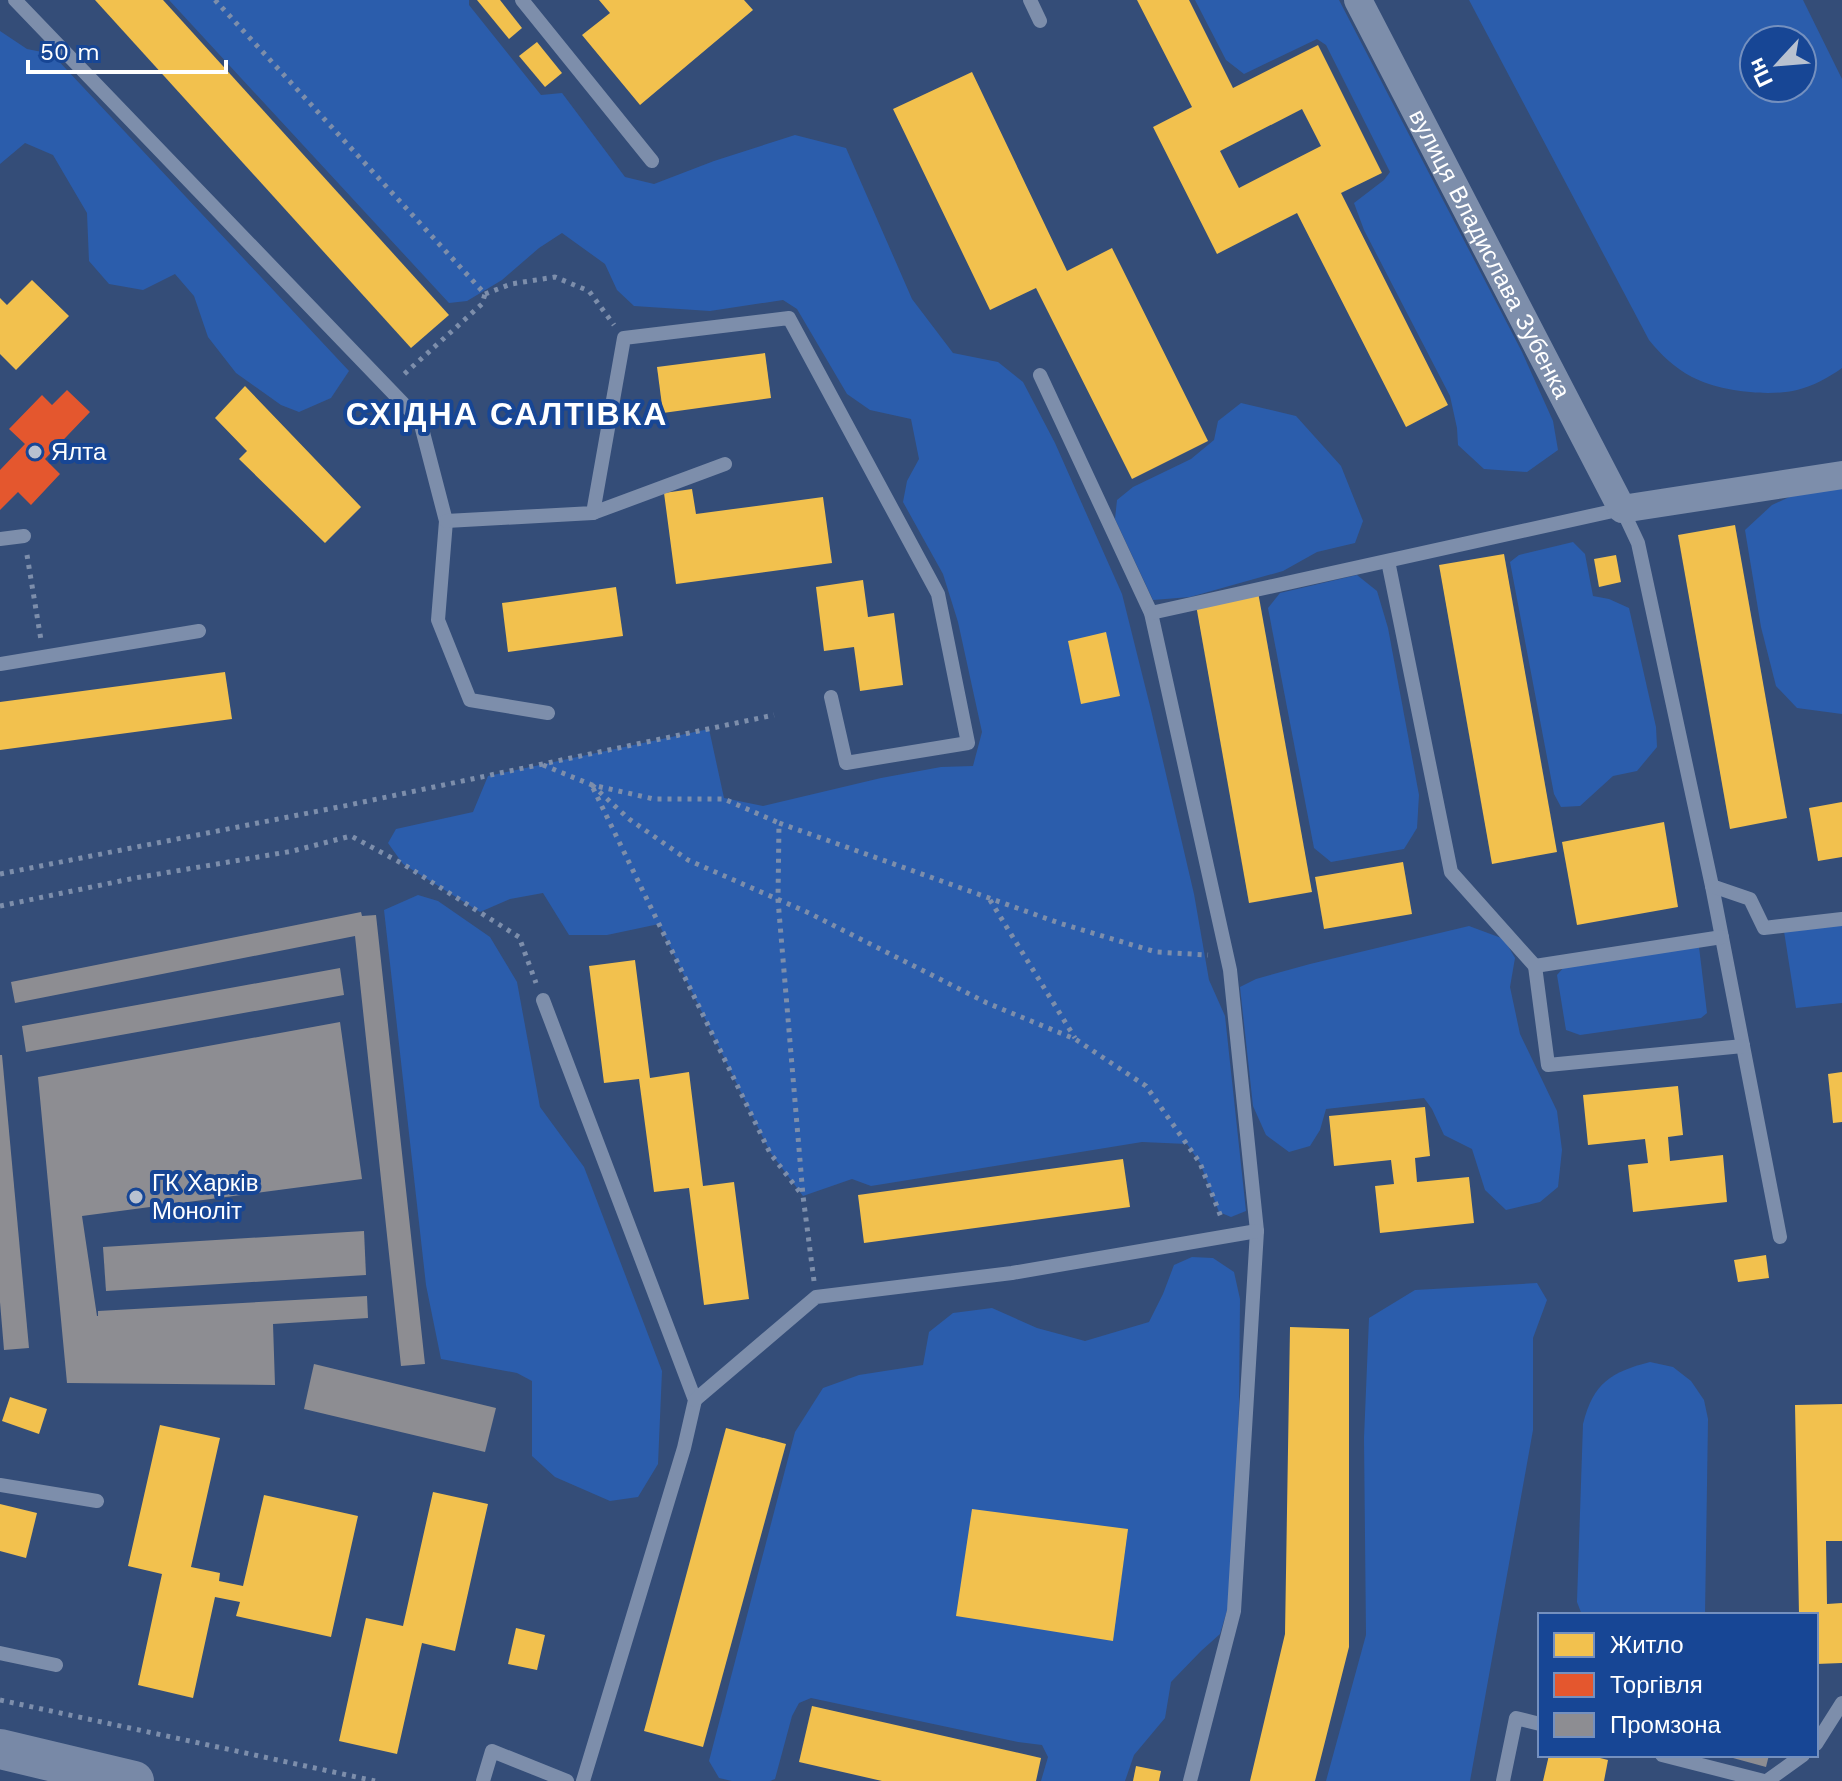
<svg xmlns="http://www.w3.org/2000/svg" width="1842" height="1781" font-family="'Work Sans',sans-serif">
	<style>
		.green { fill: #2b5dac; fill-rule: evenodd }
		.homes { fill: #f2c14e; fill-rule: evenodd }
		.shops { fill: #e4572e }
		.industry { fill: #8d8d92 }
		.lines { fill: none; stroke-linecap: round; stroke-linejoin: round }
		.path { stroke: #7d8eab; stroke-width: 5; stroke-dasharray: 4 6; stroke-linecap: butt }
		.lane { stroke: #7d8eab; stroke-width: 14 }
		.street { stroke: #7d8eab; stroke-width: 28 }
		.secondary { stroke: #7889a7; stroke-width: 40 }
		.poi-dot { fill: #b8c1d0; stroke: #174695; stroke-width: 3 }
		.labels { text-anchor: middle; stroke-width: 8; stroke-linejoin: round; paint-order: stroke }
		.street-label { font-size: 24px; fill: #fff; stroke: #174695 }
		.poi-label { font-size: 24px; fill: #fff; stroke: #174695; text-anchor: start }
		.district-label { font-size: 32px; font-weight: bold; letter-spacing: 2px; fill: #fff; stroke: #174695 }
	</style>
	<rect width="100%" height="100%" fill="#344d78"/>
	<g class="green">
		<polygon points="169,0 469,0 469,5 541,95 562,93 625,177 654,184 714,161 795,135 846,148 912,299 953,353 998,362 1023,382 1055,443 1122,594 1151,710 1194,894 1209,980 1225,1016 1246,1211 1231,1217 1219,1212 1200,1163 1187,1144 1142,1142 871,1186 852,1179 803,1196 770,1152 659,924 607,935 569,935 543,893 510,899 480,912 403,864 388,843 396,829 473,812 488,776 709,729 724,798 763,806 881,778 941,767 973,766 982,732 958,622 943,574 903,502 907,481 919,459 911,419 870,410 847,394 797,309 783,300 710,311 634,306 617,290 605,264 562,233 539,248 502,280 467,301 449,303"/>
		<polygon points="1195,0 1339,0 1522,352 1553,421 1558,450 1527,472 1484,469 1458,445 1457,428 1450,396 1364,230 1354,203 1384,180 1390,172 1326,45 1317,39 1244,74 1226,60"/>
		<path d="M1469 0H1803L1842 79V368C1828 378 1813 386 1797 390 1767 397 1719 391 1692 377 1675 368 1661 355 1649 340ZM1754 40H1802V88H1754Z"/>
		<polygon points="0,31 27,49 52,54 349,371 331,398 299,412 281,405 236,373 208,337 194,296 175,274 143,290 109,284 89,261 87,213 53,155 25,143 0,164"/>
		<polygon points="1241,403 1296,416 1341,466 1363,521 1355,543 1317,552 1283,571 1190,597 1153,600 1115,519 1117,500 1133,487 1191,459 1214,440 1218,421"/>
		<polygon points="1842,488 1842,714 1797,708 1776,686 1761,627 1745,530 1772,505 1796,494"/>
		<polygon points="1573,542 1585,554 1593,596 1609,599 1629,608 1656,727 1657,747 1637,771 1613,776 1580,806 1561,807 1554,794 1510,562 1519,555"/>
		<polygon points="1357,575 1377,591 1388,628 1419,795 1417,828 1404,849 1331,862 1314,848 1268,608 1280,593"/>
		<polygon points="418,895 438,901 490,937 517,982 540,1107 584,1167 662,1371 658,1464 638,1497 610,1501 555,1477 532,1456 532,1381 517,1373 441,1359 426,1285 384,910"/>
		<polygon points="1842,919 1842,1003 1796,1008 1783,925"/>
		<polygon points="1469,926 1504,939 1515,958 1510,987 1520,1034 1557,1111 1562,1150 1558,1187 1540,1202 1506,1210 1485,1190 1472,1149 1444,1135 1432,1109 1424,1098 1326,1109 1320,1130 1310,1146 1289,1152 1266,1135 1253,1106 1240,987 1256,979 1310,964"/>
		<polygon points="1699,947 1707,1013 1701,1018 1580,1035 1566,1030 1557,975 1564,967"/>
		<polygon points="1192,1257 1213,1258 1234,1272 1240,1299 1239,1406 1231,1597 1220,1634 1201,1651 1171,1682 1165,1718 1134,1755 1125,1781 1041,1781 1048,1757 1042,1745 1018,1742 811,1698 799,1703 792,1716 775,1779 770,1781 732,1781 719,1778 709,1761 795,1432 823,1388 859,1375 923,1365 929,1332 953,1313 992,1308 1037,1328 1085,1341 1149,1322 1163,1294 1174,1265"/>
		<polygon points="1537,1283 1547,1300 1533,1338 1533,1430 1470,1781 1326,1781 1366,1635 1364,1438 1369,1318 1415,1290"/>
		<path d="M1650 1362 1673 1367 1691 1381 1704 1400 1708 1419 1705 1615H1582L1577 1602 1583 1424C1593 1383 1611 1372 1650 1362Z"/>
	</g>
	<g class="homes">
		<polygon points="95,0 163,0 449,315 411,348"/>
		<polygon points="477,0 500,0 522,28 509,39"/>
		<polygon points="599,0 744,0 753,10 640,105 582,35 610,13"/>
		<path d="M1137 0H1189L1233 88 1318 45 1382 173 1341 193 1448 405 1406 427 1297 213 1217 254 1153 127 1192 107ZM1302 109 1321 146 1239 188 1220 151Z"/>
		<polygon points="537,42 562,73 545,87 519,56"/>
		<polygon points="972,72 1067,271 1112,248 1208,441 1132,479 1036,288 990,310 893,109"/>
		<polygon points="32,280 69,316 16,370 0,354 0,298 7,305"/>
		<polygon points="765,353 771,398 663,413 657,367"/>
		<polygon points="245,386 361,507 325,543 239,459 247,451 215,418"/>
		<polygon points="692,489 696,514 823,497 832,563 676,584 664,493"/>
		<polygon points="1735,525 1787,818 1730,829 1678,535"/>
		<polygon points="1504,554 1557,852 1492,864 1439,565"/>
		<polygon points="1616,555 1621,582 1599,587 1594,559"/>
		<polygon points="863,580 868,617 894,613 903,685 860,691 854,647 824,651 816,587"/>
		<polygon points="616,587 623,636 508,652 502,603"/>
		<polygon points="1258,592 1312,892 1249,903 1196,605"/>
		<polygon points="1106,632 1120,696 1081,704 1068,641"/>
		<polygon points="225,672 232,719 0,750 0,702"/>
		<polygon points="1842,802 1842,857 1818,861 1809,808"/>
		<polygon points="1664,822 1678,907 1577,925 1562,842"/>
		<polygon points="1403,862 1412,914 1324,929 1315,877"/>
		<polygon points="635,960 650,1078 689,1072 703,1186 734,1182 749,1299 704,1305 689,1188 654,1192 639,1079 604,1083 589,966"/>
		<polygon points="1842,1072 1842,1122 1833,1123 1828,1074"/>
		<polygon points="1678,1086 1683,1135 1668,1137 1670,1161 1723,1155 1727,1202 1633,1212 1628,1165 1648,1163 1645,1139 1588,1145 1583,1095"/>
		<polygon points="1425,1107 1430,1156 1415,1158 1417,1182 1469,1177 1474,1223 1380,1233 1375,1186 1394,1184 1391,1160 1334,1166 1329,1116"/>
		<polygon points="1123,1159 1130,1207 864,1243 858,1195"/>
		<polygon points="1766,1255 1769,1278 1738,1282 1734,1260"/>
		<polygon points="1290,1327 1349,1329 1349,1647 1315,1781 1250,1781 1285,1634"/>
		<polygon points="10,1397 47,1409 39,1434 2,1421"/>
		<polygon points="1842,1404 1842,1541 1826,1541 1827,1604 1842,1603 1842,1663 1816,1664 1816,1615 1799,1615 1795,1405"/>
		<polygon points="160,1425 220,1438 191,1567 220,1573 219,1581 243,1586 264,1495 358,1516 331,1637 236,1616 240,1602 215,1597 193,1698 138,1685 162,1574 128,1566"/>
		<polygon points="726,1428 786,1444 703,1747 644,1731"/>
		<polygon points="433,1492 488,1504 455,1651 422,1643 397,1754 339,1741 366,1618 403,1626"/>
		<polygon points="0,1504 37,1513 26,1558 0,1551"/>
		<polygon points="972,1509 1128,1529 1113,1641 956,1616"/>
		<polygon points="516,1628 545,1635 537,1670 508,1664"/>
		<polygon points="812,1706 1041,1758 1036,1781 882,1781 799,1762"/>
		<polygon points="1549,1755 1588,1755 1608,1760 1604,1781 1543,1781"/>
		<polygon points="1136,1766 1161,1771 1159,1781 1133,1781"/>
	</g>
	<polygon class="shops" points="67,390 90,412 45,459 60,474 31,505 18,492 0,510 0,470 25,444 9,429 42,395 52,405"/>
	<g class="industry">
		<polygon points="361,912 362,916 376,915 425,1364 401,1366 355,936 15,1003 11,982"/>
		<polygon points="340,968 344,995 26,1052 22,1026"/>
		<polygon points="340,1022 362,1179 82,1216 97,1316 98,1316 98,1311 367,1296 368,1318 273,1324 275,1385 67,1383 38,1077"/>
		<polygon points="0,1055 2,1055 29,1348 4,1350 0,1302"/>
		<polygon points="364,1231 366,1275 106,1291 103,1247"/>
		<polygon points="314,1364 496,1408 485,1452 304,1409"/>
		<polygon points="1722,1755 1769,1755 1766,1767"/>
	</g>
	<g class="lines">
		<g class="path">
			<polyline points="215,0 485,294 482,304 401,377"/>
			<polyline points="485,294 511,284 555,277 589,291 614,325"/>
			<polyline points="27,555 41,640"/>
			<polyline points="543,765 592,785 654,799 724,799 779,823"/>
			<polyline points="592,785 629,819 688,860 809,913 987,1003 1075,1039 1146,1086 1200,1163 1221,1217"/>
			<polyline points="593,788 770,1153 802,1195"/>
			<polyline points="0,874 349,805 774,715"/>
			<polyline points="990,900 1075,1038"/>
			<polyline points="0,906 135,878 293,851 351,836 403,864 519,937 536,983"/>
			<polyline points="814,1281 803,1196 778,900 779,823 1059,923 1156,952 1208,955"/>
			<polyline points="0,1700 375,1781"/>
		</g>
		<g class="lane">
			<polyline points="15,0 420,421 446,521 438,620 470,700 548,713"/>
			<polyline points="522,0 652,161"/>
			<polyline points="1030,0 1040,21"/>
			<polyline points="1040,375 1151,613 1230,970 1257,1231 1234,1611 1190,1781"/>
			<polyline points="593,513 725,464"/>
			<polyline points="446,521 593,513 624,338 789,318 938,594 968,743 846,763 831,697"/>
			<polyline points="0,539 24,536"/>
			<polyline points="1388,561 1451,872 1535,966"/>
			<polyline points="1151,613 1622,509 1638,543 1712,886 1780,1237"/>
			<polyline points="0,664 199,631"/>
			<polyline points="1712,886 1750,899 1764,928 1842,919"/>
			<polyline points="1722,937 1535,966 1548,1065 1743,1046"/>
			<polyline points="543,1000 695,1400 684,1448 583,1781"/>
			<polyline points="695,1400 816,1297 1012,1273 1257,1231"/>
			<polyline points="0,1485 97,1501"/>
			<polyline points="0,1653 56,1665"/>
			<polyline points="1816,1744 1842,1703"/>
			<polyline points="1662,1755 1764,1781"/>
			<polyline points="483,1781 492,1751 567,1781"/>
			<polyline points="1503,1781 1516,1718 1540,1724"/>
			<polyline points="1767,1781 1803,1755"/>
		</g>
		<path class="street" id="s1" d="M1358 0 1622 509 1842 475"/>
		<polyline class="secondary" points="0,1749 134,1781"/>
	</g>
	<g class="poi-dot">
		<circle cx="35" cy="452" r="8"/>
		<circle cx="136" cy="1197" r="8"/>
	</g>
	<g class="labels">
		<g class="street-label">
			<text dy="8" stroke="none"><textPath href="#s1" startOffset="286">вулиця Владислава Зубенка</textPath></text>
		</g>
		<g class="poi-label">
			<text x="51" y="460">Ялта</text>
			<text x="152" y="1191">ГК Харків<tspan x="152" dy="28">Моноліт</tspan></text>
		</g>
		<g class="district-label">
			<text x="507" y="425">СХІДНА САЛТІВКА</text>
		</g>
	</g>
	<rect x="1538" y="1613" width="280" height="144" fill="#174695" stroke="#7490bf" stroke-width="2"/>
	<rect x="1554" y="1633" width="40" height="24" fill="#f2c14e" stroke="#7490bf" stroke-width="2"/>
	<text x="1610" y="1653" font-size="24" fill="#ffffff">Житло</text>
	<rect x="1554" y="1673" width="40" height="24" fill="#e4572e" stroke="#7490bf" stroke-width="2"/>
	<text x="1610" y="1693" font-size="24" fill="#ffffff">Торгівля</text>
	<rect x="1554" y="1713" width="40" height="24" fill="#8d8d92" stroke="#7490bf" stroke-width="2"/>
	<text x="1610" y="1733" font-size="24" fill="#ffffff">Промзона</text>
	<g transform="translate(1778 64) rotate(244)"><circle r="38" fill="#174695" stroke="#7490bf" stroke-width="2"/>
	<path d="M0-6L14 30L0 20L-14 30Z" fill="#b8c1d0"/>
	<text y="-12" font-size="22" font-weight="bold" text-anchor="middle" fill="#ffffff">Пн</text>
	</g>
	<path d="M28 60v12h198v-12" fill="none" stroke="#ffffff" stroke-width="4"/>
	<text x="40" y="60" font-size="24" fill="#ffffff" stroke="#174695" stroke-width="6" paint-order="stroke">50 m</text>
</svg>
